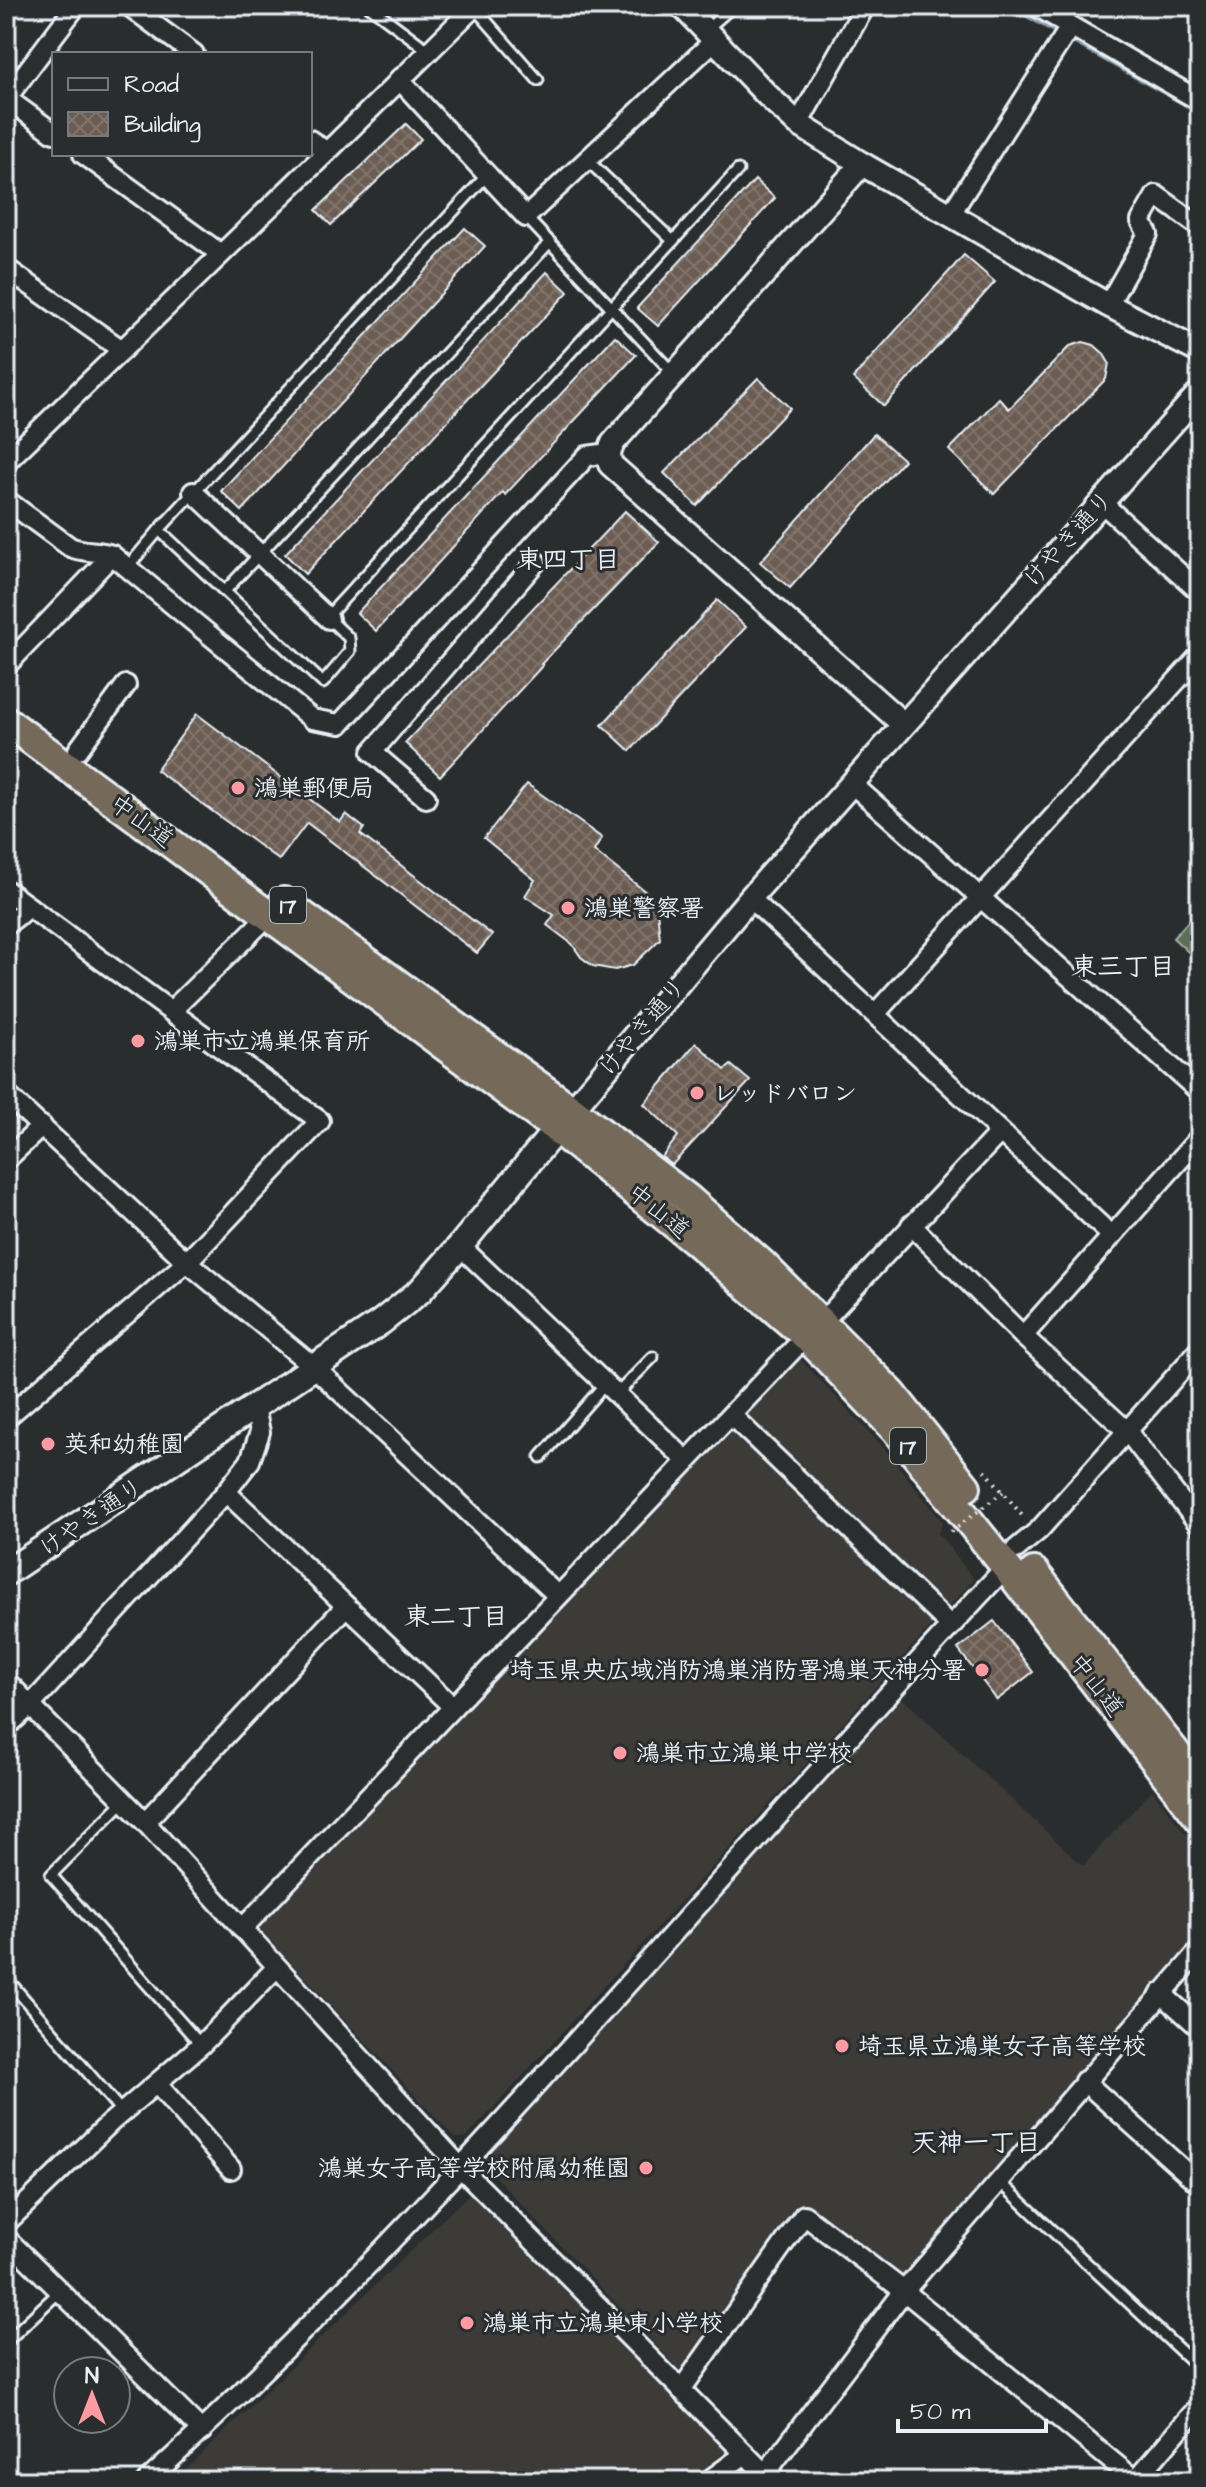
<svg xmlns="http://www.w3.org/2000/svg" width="1206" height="2487" font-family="'Architects Daughter','Klee One',sans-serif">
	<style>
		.built { fill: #3e3b39 }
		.park { fill: url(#park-tufts); stroke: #a2b0a8; stroke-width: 2 }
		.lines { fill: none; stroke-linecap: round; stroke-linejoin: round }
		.stream { stroke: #8a9ea6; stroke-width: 6 }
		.building { fill: url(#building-cross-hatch); stroke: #e8f1f8; stroke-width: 2 }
		.service-casing { stroke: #e8f1f8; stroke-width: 15 }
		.minor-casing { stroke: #e8f1f8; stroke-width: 24 }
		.tertiary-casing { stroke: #e8f1f8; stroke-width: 28 }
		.secondary-casing { stroke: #e8f1f8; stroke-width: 30 }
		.trunk-casing { stroke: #e8f1f8; stroke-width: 34 }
		.path { stroke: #e8f1f8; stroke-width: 4; stroke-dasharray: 2 6; stroke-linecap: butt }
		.service { stroke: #2a2d2e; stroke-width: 9 }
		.minor { stroke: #2a2d2e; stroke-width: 18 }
		.tertiary { stroke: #2a2d2e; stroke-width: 22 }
		.secondary { stroke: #2a2d2e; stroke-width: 24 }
		.trunk { stroke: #746a5a; stroke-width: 28 }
		.path-bridge { stroke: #e8f1f8; stroke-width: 4; stroke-dasharray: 2 6; stroke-linecap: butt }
		.poi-dot { fill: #ff9aa2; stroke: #2a2d2e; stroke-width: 3 }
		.labels { text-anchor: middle; stroke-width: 6; stroke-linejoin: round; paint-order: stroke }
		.shield { fill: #2a2d2e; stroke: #afb6bb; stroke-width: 2 }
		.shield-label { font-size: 22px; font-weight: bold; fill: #e8f1f8 }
		.street-label { font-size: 24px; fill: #e8f1f8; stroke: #2a2d2e }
		.poi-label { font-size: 24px; font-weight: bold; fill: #e8f1f8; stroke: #2a2d2e; text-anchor: start }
		.neighbourhood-label { font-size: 26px; font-weight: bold; fill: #e8f1f8; stroke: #2a2d2e }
	</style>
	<defs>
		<pattern id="park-tufts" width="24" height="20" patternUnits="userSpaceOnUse" patternTransform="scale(2)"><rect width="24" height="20" fill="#5d6e57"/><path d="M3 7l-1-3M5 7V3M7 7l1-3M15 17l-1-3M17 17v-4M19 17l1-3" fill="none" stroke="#748370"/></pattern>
		<pattern id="building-cross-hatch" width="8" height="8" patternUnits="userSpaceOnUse" patternTransform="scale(2)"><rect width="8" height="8" fill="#6c5d53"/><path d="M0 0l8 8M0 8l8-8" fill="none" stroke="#81756c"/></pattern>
	</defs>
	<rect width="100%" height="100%" fill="#2a2d2e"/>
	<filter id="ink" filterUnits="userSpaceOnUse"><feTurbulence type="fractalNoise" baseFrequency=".0125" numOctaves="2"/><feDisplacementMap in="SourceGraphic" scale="16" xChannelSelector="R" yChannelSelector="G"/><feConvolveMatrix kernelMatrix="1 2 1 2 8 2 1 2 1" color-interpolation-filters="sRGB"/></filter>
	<g filter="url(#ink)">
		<g class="built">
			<polygon points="800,1359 881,1445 943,1522 938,1533 974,1579 467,2137 455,2138 257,1926"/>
			<polygon points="902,1698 1083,1866 1152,1790 1200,1852 1200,1933 899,2280 800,2207 689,2368 678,2368 478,2159"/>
			<polygon points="469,2194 726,2451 687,2481 174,2481"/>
		</g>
		<polygon class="park" points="1200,908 1200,963 1173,938"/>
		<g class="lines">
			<polyline class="stream" points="1011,6 1200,112"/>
		</g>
		<g class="building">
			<polygon points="406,124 421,139 331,225 316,210"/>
			<polygon points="755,180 775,198 658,326 637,308"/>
			<polygon points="465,228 485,246 242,511 221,491"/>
			<polygon points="964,255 995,282 884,406 853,378"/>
			<polygon points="547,272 568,292 305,574 285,554"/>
			<polygon points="615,336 636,355 505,495 503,492 376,631 357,613"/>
			<polygon points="1083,342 1094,345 1103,353 1109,363 1106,379 994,494 949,450 999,398 1009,409 1070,346"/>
			<polygon points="758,378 790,408 697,506 664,473"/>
			<polygon points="874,434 904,460 790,588 760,562"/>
			<polygon points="625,511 659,542 541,664 543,665 440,776 405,743"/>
			<polygon points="717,600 746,627 630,751 602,725"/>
			<polygon points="197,714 340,822 346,814 364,828 360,834 492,935 477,953 307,823 279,860 156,770"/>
			<polygon points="527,784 602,838 594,851 656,900 660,939 633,965 615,970 593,966 581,957 572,944 547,925 554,915 525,896 535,880 484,838"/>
			<polygon points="696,1043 725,1070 731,1065 750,1081 672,1165 662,1157 678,1136 644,1104"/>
			<polygon points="994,1621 1033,1672 997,1700 958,1649"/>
		</g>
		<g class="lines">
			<g class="service-casing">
				<g id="service">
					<polyline points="369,6 429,51"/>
					<polyline points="474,7 538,80"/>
					<polyline points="706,30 733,6"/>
					<polyline points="526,217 674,374"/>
					<polyline points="673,241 738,170"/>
					<polyline points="159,530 488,174"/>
					<polyline points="127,568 159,530 323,683 350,651 349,638 327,617 673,241 587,160"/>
					<polyline points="225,591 550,242"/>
					<polyline points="616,1395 653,1357"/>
					<polyline points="541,1457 605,1384"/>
					<polyline points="124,1801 51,1875 201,2045"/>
					<polyline points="7,1979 122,2112"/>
					<polyline points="999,2181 1200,2369"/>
					<polyline points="6,2342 61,2290"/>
				</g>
			</g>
			<g class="minor-casing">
				<g id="minor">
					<polyline points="129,6 194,54"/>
					<polyline points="1036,6 1200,101"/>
					<polyline points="399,79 526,217 715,40"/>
					<polyline points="6,98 54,133"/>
					<polyline points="6,99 76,6"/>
					<polyline points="798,124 865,6"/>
					<polyline points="310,140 327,152"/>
					<polyline points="83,154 221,254"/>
					<polyline points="950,215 1070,27"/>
					<polyline points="6,268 122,350"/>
					<polyline points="1108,305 1148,234 1141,221 1156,195 1200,227"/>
					<polyline points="6,462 327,152 475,6"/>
					<polyline points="193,492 329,619"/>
					<path d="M6 500 70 547C84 553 98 550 112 555L312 719 340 724 587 456 609 453"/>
					<polyline points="1101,502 1200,592"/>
					<polyline points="6,666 112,555"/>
					<polyline points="78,750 126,685"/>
					<polyline points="851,783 1200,1092"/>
					<polyline points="426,798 372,752 536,562"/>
					<polyline points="6,890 320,1121 187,1262 6,1418"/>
					<polyline points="750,898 1112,1236"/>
					<polyline points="6,925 29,907"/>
					<polyline points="171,1011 269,915"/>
					<polyline points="875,1014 1200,655"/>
					<polyline points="6,1094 187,1262 314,1367 558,1596"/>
					<polyline points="6,1160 42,1126"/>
					<polyline points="911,1225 1023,1336 1127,1431 1200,1526"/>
					<polyline points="460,1246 687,1461"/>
					<polyline points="822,1322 999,1133"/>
					<polyline points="1023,1336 1200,1137"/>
					<polyline points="731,1415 951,1626"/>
					<polyline points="226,1492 453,1707"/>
					<polyline points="1016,1549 1039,1530 1200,1349"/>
					<polyline points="6,1681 145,1822 462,2169 772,2481"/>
					<polyline points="6,1727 30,1706 226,1492 250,1461 260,1432 255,1407"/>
					<polyline points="145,1822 346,1606"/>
					<polyline points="242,1929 806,1336"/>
					<polyline points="1161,1993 1200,2028"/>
					<polyline points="1084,2081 1200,2185"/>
					<polyline points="157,2084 231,2169"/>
					<polyline points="6,2223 111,2122 201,2045 276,1968"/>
					<polyline points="6,2238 202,2431"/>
					<polyline points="681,2390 804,2215 904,2291 1135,2480 1140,2481"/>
					<polyline points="765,2474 904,2291 1200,1950"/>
					<path d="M147 2481C456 2198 719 1871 1006 1567"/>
					<polyline points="708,2481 745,2454"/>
					<polyline points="1135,2481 1200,2405"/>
				</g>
			</g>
			<g class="tertiary-casing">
				<g id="tertiary">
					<polyline points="682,6 767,95 798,124 862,164 1108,305 1200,352"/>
					<polyline points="862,164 613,443 609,453 610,464 903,724"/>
					<polyline points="572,1110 750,898 1200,392"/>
				</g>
			</g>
			<g class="secondary-casing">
				<polyline id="secondary" points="6,1573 381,1322 420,1291 460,1246 567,1116"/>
			</g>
			<g class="trunk-casing">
				<g id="trunk">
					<polyline points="6,721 557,1129 693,1239 806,1336 896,1430 1006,1567 1200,1819"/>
					<polyline points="284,902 572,1110 687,1198 762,1264 892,1394 966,1487"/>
					<polyline points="1034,1572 1200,1784"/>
				</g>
			</g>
			<polyline class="path" points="985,1470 1025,1519"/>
			<use href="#service" class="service"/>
			<use href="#minor" class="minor"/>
			<use href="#tertiary" class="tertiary"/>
			<use href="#secondary" class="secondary"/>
			<use href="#trunk" class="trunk"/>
			<polyline class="path-bridge" points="951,1532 1003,1492"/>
		</g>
	</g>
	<g class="poi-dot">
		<circle cx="238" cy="788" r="8"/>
		<circle cx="568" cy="908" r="8"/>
		<circle cx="138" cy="1041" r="8"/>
		<circle cx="697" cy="1093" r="8"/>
		<circle cx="48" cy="1444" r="8"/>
		<circle cx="982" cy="1670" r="8"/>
		<circle cx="620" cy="1753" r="8"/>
		<circle cx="842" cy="2046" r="8"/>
		<circle cx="646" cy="2168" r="8"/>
		<circle cx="467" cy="2323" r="8"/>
	</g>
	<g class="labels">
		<g class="shield">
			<rect x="270" y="887" width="36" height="36" rx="6"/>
			<rect x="890" y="1428" width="36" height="36" rx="6"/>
		</g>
		<g class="shield-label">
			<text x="288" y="913">17</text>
			<text x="908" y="1454">17</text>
		</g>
		<g class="street-label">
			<text transform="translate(1068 539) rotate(-48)" y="8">けやき通り</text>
			<text transform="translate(142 821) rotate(36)" y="8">中山道</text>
			<text transform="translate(642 1027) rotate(-50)" y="8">けやき通り</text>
			<text transform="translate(659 1211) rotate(39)" y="8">中山道</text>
			<text transform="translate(91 1517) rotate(-34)" y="8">けやき通り</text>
			<text transform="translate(1097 1685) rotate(52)" y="8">中山道</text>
		</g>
		<g class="poi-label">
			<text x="254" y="796">鴻巣郵便局</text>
			<text x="584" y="916">鴻巣警察署</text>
			<text x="154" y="1049">鴻巣市立鴻巣保育所</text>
			<text x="713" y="1101">レッドバロン</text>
			<text x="64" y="1452">英和幼稚園</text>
			<text x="966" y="1678" text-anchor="end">埼玉県央広域消防鴻巣消防署鴻巣天神分署</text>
			<text x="636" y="1761">鴻巣市立鴻巣中学校</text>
			<text x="858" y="2054">埼玉県立鴻巣女子高等学校</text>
			<text x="630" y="2176" text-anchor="end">鴻巣女子高等学校附属幼稚園</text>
			<text x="483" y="2331">鴻巣市立鴻巣東小学校</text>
		</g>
		<g class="neighbourhood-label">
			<text x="568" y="568">東四丁目</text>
			<text x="1123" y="975">東三丁目</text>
			<text x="456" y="1625">東二丁目</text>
			<text x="976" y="2151">天神一丁目</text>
		</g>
	</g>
	<rect width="1206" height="2487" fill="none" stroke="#2a2d2e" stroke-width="32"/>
	<rect x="16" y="16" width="1174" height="2455" fill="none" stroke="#e8f1f8" stroke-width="3" filter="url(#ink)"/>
	<rect x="52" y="52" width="260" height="104" fill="#2a2d2e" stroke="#767b7f" stroke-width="2"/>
	<rect x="68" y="78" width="40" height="12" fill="#2a2d2e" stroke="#767b7f" stroke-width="2"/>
	<text x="124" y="92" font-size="24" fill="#e8f1f8">Road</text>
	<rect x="68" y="112" width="40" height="24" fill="url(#building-cross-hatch)" stroke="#767b7f" stroke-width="2"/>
	<text x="124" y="132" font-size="24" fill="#e8f1f8">Building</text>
	<g transform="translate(92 2395)"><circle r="38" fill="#2a2d2e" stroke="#767b7f" stroke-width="2"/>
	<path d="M0-6L14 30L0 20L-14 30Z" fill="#ff9aa2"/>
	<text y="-12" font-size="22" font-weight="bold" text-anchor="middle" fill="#e8f1f8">N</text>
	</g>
	<path d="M898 2419v12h148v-12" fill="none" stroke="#e8f1f8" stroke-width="4"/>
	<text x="910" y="2419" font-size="24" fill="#e8f1f8" stroke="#2a2d2e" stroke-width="6" paint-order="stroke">50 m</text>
</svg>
